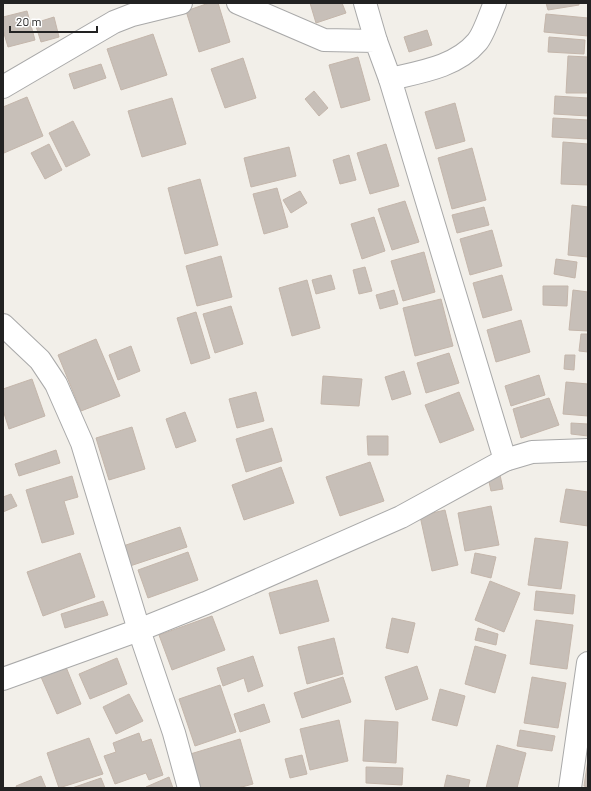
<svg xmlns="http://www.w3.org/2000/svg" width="591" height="791" font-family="Barlow,sans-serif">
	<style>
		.building { fill: #c7bfb8; stroke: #c4b6ab }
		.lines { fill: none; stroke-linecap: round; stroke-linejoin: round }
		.minor-casing { stroke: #a9a9a9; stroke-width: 24 }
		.minor { stroke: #fff; stroke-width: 22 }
	</style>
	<rect width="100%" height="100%" fill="#f2efe9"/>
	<g class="building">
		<polygon points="209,3 218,3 230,42 199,52 186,11"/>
		<polygon points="310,3 342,3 346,13 316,23"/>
		<polygon points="546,3 579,3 579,5 548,10"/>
		<polygon points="27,11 35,40 8,47 3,30 3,17"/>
		<polygon points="546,14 588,18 588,36 544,32"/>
		<polygon points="54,17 59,37 41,42 35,23"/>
		<polygon points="427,30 432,45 409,52 404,37"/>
		<polygon points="153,34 167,75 121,90 107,49"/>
		<polygon points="549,37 585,40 584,54 548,52"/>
		<polygon points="568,56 588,57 588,93 566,93"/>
		<polygon points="358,57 370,100 341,108 329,65"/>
		<polygon points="243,58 256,98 225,108 211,69"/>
		<polygon points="101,64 106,78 74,89 69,74"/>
		<polygon points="314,91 328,108 319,116 305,99"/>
		<polygon points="555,96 588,98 588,116 554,114"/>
		<polygon points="27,97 43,136 4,153 3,107"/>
		<polygon points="172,98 186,144 142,157 128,111"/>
		<polygon points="455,103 465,141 436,149 425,112"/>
		<polygon points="553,118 588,120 588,139 552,137"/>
		<polygon points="73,121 90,155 66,167 49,133"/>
		<polygon points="563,142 588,144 588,185 561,184"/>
		<polygon points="49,144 62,170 45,179 31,153"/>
		<polygon points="386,144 399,186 370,194 357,153"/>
		<polygon points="289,147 296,176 251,187 244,158"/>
		<polygon points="472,148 486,200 452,209 438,158"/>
		<polygon points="349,155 356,180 340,184 333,160"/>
		<polygon points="200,179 218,245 185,254 168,188"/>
		<polygon points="277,188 288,227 264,234 253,194"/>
		<polygon points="300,191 307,203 291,213 283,200"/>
		<polygon points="405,201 419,242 392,250 378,209"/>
		<polygon points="572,205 588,207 588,257 568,255"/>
		<polygon points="484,207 489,225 457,233 452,215"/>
		<polygon points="374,217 385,251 362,259 351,224"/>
		<polygon points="492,230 502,266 470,275 460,239"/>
		<polygon points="424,252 435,292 403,301 391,261"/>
		<polygon points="221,256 232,297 197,306 186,266"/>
		<polygon points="556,259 577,262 575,278 554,274"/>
		<polygon points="365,267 372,291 359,294 353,270"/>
		<polygon points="331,275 335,289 316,294 312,280"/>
		<polygon points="502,275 512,310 483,318 473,283"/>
		<polygon points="307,280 320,328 292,336 279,288"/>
		<polygon points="543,286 568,286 567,306 543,305"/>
		<polygon points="394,290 398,304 380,309 376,295"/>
		<polygon points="573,290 588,292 588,331 569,330"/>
		<polygon points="441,299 453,346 415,356 403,308"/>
		<polygon points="231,306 243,344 215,353 203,314"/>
		<polygon points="196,312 210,358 191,364 177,318"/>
		<polygon points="521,320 530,352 496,362 487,330"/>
		<polygon points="581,334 588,334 588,352 579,351"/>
		<polygon points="96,339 120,396 81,411 58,355"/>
		<polygon points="131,346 140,371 118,380 109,355"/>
		<polygon points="449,353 459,383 426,393 417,363"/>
		<polygon points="565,355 575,355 574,370 564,369"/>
		<polygon points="404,371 411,394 392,400 385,377"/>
		<polygon points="539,375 545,395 511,406 505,386"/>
		<polygon points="323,376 362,379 359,406 321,404"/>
		<polygon points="32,379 45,416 9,429 3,410 3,389"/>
		<polygon points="566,382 588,384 588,416 563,414"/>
		<polygon points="256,392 264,421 237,428 229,399"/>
		<polygon points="459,392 474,430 440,443 425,405"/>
		<polygon points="549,398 559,425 521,438 513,409"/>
		<polygon points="185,412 196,441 176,448 166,419"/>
		<polygon points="571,423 588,424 588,436 571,434"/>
		<polygon points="132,427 145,469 109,480 96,438"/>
		<polygon points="272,428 282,461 246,472 236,439"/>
		<polygon points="367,436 388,436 388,455 368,455"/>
		<polygon points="56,450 60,463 19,476 15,464"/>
		<polygon points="370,462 384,501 340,516 326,477"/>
		<polygon points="281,467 294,503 244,520 232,485"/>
		<polygon points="500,475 503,489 491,491 488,477"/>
		<polygon points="72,476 78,497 64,501 74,534 42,543 26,490"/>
		<polygon points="566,489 588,492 588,526 560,522"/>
		<polygon points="11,494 17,506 3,512 3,497"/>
		<polygon points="491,506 499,545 465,551 458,513"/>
		<polygon points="445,510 458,565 432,571 420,516"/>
		<polygon points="180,527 187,547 127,567 120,547"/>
		<polygon points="535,538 568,542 561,589 528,585"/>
		<polygon points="188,552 198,580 148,598 138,570"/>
		<polygon points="80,553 95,597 43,616 27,572"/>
		<polygon points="475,553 496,557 491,578 471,573"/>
		<polygon points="317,580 329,621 280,634 269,593"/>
		<polygon points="490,581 520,593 504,632 475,620"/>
		<polygon points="536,591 575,595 573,614 534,610"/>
		<polygon points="103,601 108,615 65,628 61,614"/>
		<polygon points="212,616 225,650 172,670 159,635"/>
		<polygon points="392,618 415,623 408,653 386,648"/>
		<polygon points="536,620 573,625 567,669 530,664"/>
		<polygon points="478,628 498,634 496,645 475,640"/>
		<polygon points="334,638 343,674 307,684 298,647"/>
		<polygon points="475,646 506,655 495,693 465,684"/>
		<polygon points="253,656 263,686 248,692 244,678 223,686 217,668"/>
		<polygon points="117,658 127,684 90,699 79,674"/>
		<polygon points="417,666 428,699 396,710 385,677"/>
		<polygon points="66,667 81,704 57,714 41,677"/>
		<polygon points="343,677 351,702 302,718 294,693"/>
		<polygon points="532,677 566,683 558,728 524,723"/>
		<polygon points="220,685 236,732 195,746 179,699"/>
		<polygon points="440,689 465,696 457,726 432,720"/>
		<polygon points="129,694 143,721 116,734 103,707"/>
		<polygon points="264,704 270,722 240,732 234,714"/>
		<polygon points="339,720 348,761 310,770 300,729"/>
		<polygon points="365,720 398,722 396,763 363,761"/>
		<polygon points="520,730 555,736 552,751 517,746"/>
		<polygon points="139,733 142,742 151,739 163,775 149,780 146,773 115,784 104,756 116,752 113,743"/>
		<polygon points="89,738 103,774 59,788 47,753"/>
		<polygon points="240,739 253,784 238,788 197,788 187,755"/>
		<polygon points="497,745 526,753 517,788 486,788"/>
		<polygon points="302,755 307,774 290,778 285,759"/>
		<polygon points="588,760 588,787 584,786"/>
		<polygon points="366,767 403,768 402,785 366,783"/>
		<polygon points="447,775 470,780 468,788 444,788"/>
		<polygon points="41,776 46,788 17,788 16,786"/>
		<polygon points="169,777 173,788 147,788 146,787"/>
		<polygon points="101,778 105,788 72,788"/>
	</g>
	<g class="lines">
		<g class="minor-casing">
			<g id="minor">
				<path d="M238 3 324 40 376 41 390 79C420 72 456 67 477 42 484 34 490 14 495 3"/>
				<polyline points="365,3 376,41"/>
				<polyline points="390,79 505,460"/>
				<polyline points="3,87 114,22 132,15 181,3"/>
				<polyline points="3,325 40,360 56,384 82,443 139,630 174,733 189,788"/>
				<polyline points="3,679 139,630 206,603 401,517 505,460 532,452 588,450"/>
				<polyline points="570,788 588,663"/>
			</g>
		</g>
		<use href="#minor" class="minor"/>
	</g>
	<rect width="591" height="791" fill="none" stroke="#222222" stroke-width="8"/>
	<path d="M10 26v6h87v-6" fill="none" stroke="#222222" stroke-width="2"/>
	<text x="16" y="26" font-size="12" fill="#222222" stroke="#ffffff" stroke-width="3" paint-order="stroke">20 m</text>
</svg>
